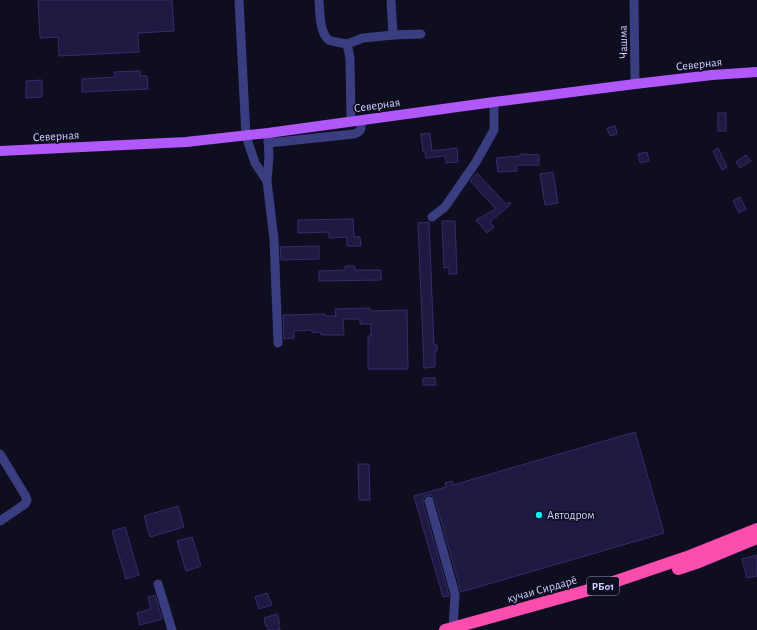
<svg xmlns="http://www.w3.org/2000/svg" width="757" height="630" font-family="'Alegreya Sans',sans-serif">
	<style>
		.building { fill: #1f1a42; stroke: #342d6d }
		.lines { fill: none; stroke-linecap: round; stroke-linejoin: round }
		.minor { stroke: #3a3d7f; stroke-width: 9 }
		.major { stroke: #b158fb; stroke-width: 10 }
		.highway { stroke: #fb4dae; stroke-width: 12 }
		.poi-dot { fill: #05eff4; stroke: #0f0e21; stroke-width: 1.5 }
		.labels { text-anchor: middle; stroke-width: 3.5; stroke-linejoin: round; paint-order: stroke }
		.shield { fill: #0f0e21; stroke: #9695bc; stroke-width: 1 }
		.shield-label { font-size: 11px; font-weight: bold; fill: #d0cffe }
		.street-label { font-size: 12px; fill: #d0cffe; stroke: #0f0e21 }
		.poi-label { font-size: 12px; fill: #d0cffe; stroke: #0f0e21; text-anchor: start }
	</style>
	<rect width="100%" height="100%" fill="#0f0e21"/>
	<g class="building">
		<polygon points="38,0 172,0 174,31 138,33 139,52 59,56 58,37 40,38"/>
		<polygon points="140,71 140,76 147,76 148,89 82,92 82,79 115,77 114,72"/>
		<polygon points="42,80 42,97 26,98 26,81"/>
		<rect x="718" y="113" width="8" height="18"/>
		<polygon points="615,126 617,134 610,136 607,128"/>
		<polygon points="430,133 432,151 457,148 458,162 446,163 445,156 426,158 425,152 423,152 421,134"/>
		<polygon points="718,148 727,167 722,170 713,151"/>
		<polygon points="647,152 649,161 640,163 638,154"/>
		<polygon points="520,154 539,155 539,165 516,165 517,171 498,172 496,158 520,156"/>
		<polygon points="746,155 751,161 740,168 736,162"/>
		<polygon points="553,172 558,203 545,205 540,174"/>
		<polygon points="477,173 506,204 510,202 511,204 490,222 494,227 487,233 476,220 496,209 470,181"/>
		<polygon points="740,197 746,209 739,213 733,201"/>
		<polygon points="353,219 354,237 360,237 361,246 347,246 347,237 329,238 329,232 298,233 298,220"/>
		<polygon points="442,221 455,221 457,274 449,274 449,267 444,268"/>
		<polygon points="429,222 434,345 437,345 437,351 435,351 435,367 424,368 418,223"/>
		<polygon points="319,246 319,259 281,260 281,259 280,247"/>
		<polygon points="345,266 355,266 355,270 381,270 381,280 319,281 319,271 345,270"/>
		<polygon points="370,308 371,311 407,310 408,369 368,369 368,336 371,336 371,324 360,324 360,319 343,319 344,335 321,335 320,332 312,333 312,330 294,331 294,338 284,339 283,315 325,314 325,316 336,316 335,309"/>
		<polygon points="423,378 435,378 436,385 423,385"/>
		<polygon points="635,432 664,533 461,592 435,499 431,495 427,495 423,499 423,503 449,595 449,596 443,597 414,496 446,487 445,483 452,481 453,485"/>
		<polygon points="358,464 369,464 370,500 359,500"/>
		<polygon points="178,506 184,527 150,537 144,516"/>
		<polygon points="125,527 139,575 126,579 112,531"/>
		<polygon points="192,537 201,566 186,571 177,541"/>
		<polygon points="757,555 757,576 747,578 742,559"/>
		<polygon points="267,593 272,605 259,609 255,597"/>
		<polygon points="155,595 162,619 140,625 137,613 151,609 148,597"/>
		<polygon points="277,614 280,623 278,623 280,630 269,630 267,626 266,627 264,618"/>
	</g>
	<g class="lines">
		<g class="minor">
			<polyline points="239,0 246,136 255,163 267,181 274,239 278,343"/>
			<path d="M319 0C320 11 319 33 329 40 332 42 343 43 347 44L350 58 351 121"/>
			<polyline points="391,0 393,35"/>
			<polyline points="634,0 635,84"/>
			<polyline points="347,44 363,38 393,35 421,34"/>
			<path d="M268 143 354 134C363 131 361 128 361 120"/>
			<polyline points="267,181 269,157 268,137"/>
			<polyline points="432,217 445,207 476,162 494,130 494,102"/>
			<polyline points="0,454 25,495 27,500 25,504 0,521"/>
			<polyline points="429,501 455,594 453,628"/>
			<polyline points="158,584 172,630"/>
		</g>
		<polyline class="major" points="0,151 186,142 268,133 494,102 635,84 712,75 757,72"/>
		<g class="highway">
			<polyline points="678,569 699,562 757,538"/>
			<polyline points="445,630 596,588 687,557 757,529"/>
		</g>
	</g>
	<circle class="poi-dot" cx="539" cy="515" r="4"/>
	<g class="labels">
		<rect class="shield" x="587" y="577" width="32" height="18" rx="3"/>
		<g class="shield-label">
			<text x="603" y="590">РБ01</text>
		</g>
		<g class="street-label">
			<text transform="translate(623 42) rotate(-91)" y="4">Чашма</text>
			<text transform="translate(699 64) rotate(-6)" y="4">Северная</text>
			<text transform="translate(377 105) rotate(-8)" y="4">Северная</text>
			<text transform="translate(56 136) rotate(-3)" y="4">Северная</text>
			<text transform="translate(542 589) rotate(-16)" y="4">кучаи Сирдарё</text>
		</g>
		<g class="poi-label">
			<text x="547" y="519">Автодром</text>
		</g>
	</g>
</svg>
